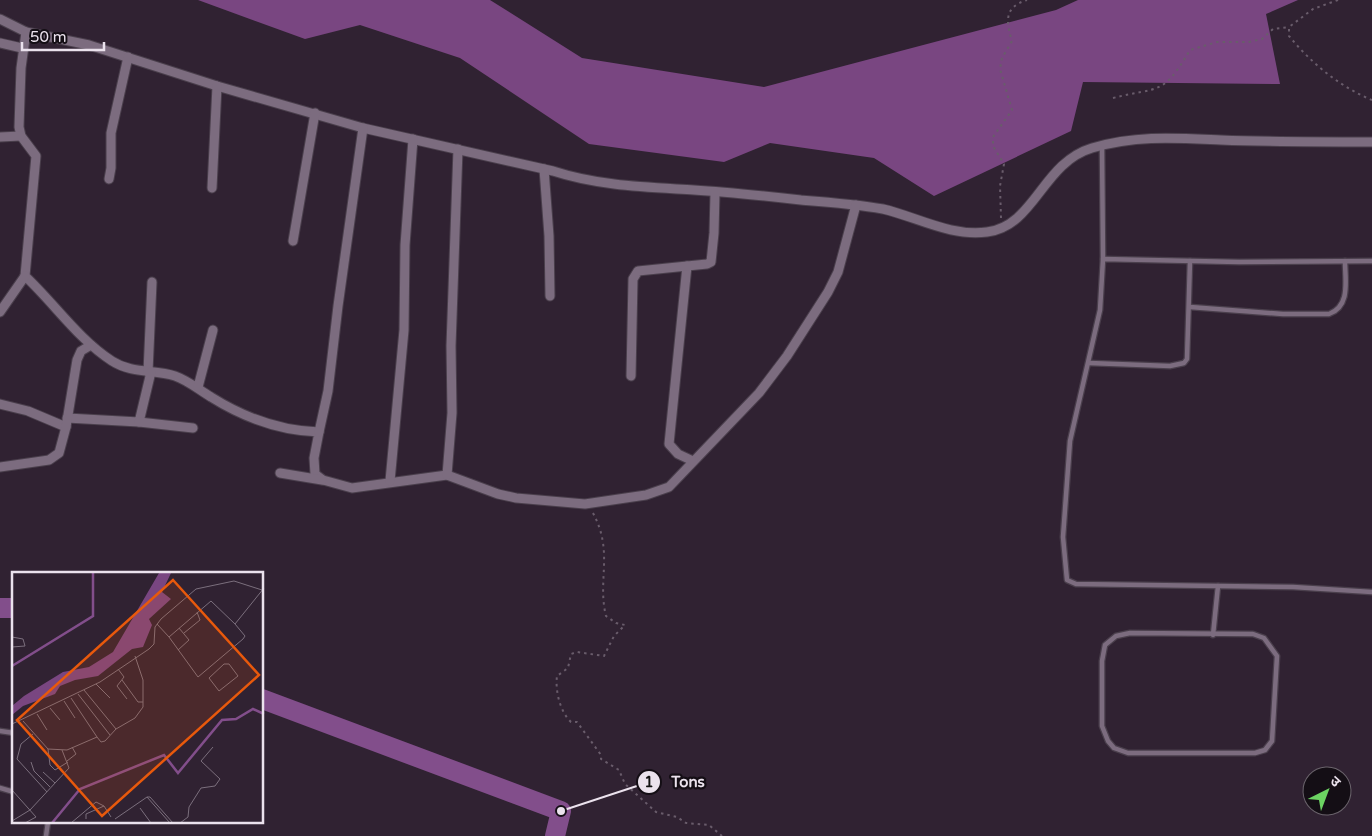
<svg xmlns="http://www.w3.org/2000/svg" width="1372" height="836" font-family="'Varela Round','Noto Sans Devanagari',sans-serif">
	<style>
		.forest { fill: #794681 }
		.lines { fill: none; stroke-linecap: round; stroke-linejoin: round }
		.river { stroke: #824e8b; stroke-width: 20 }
		.service-casing { stroke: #4a3f4c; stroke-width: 7 }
		.minor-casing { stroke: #4a3f4c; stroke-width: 11 }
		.path { stroke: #695c6b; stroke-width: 2; stroke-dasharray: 2.5 4; stroke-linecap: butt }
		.service { stroke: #7c6c7f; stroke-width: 4.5 }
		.minor { stroke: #7c6c7f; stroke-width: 9 }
		.inset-river { fill: none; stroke: #824e8b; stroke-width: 2.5 }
		.inset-road { fill: none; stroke: #7b6f7d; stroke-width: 1 }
		.view { fill: #e8590c; fill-opacity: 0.15; stroke: #e8590c; stroke-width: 2.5 }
		.inset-edge { fill: none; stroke: #ebe2ed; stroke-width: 2.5 }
		.leader { fill: none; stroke: #ebe2ed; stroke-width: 2 }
		.callout-dot { fill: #ebe2ed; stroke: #140e15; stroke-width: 2 }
		.mark-label { font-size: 15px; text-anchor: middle; font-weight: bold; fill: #111 }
		.callout-label { font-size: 15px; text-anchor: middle; font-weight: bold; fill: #ebe2ed; stroke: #140e15; stroke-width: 4.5; stroke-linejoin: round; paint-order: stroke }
	</style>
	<rect width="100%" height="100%" fill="#302232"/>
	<polygon class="forest" points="198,0 490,0 582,58 764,87 1056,10 1078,0 1298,0 1266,14 1280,84 1083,82 1071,131 934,196 874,158 770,143 724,162 589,144 460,58 360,25 305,39"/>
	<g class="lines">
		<g class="river">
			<polyline points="0,608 14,608"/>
			<polyline points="262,699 561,811 555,836"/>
		</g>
		<g class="service-casing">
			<g id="service">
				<polyline points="1102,146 1103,259"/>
				<polyline points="1372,261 1239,262 1103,259 1100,310 1070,441 1063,537 1067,580 1076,584 1293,587 1372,592"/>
				<path d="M1190 307 1283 314H1329C1351 306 1345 280 1345 261"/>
				<polyline points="1089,363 1170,366 1184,363 1187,359 1190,261"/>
				<polygon points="1130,633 1253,634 1264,638 1277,656 1272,741 1265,750 1255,753 1128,753 1114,748 1108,741 1102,726 1102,661 1105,645 1116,636"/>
				<polyline points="1213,635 1218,586"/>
				<polyline points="0,731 14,733"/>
				<polyline points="0,788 14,792"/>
				<polyline points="46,836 48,822"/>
			</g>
		</g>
		<g class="minor-casing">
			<g id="minor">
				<path d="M0 19 26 32 89 45 217 86 363 128 553 171C599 186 646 187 694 190 729 192 765 196 801 200 828 202 856 204 883 209 917 217 951 237 987 232 1035 226 1042 163 1092 148 1137 135 1175 138 1221 140 1271 142 1322 142 1372 142"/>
				<path d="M26 32 21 68 19 127 21 136 36 156 25 276C54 303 78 339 112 361 132 374 154 369 175 376 189 381 199 390 211 397 243 417 281 431 319 432L314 458 315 474 323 480 352 488 447 475 498 494 516 498 585 504 646 495 669 487 759 393 787 356 828 292 838 272 856 205"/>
				<polyline points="0,43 22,48"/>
				<polyline points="0,137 21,136"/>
				<polyline points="544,169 549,236 550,296"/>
				<polyline points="109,179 111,168 111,133 128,57"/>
				<polyline points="212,188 217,86"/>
				<polyline points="293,241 315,113"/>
				<polyline points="687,266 669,444 678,454 693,461"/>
				<polyline points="0,312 25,276"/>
				<polyline points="148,372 152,282"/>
				<polyline points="631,376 633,279 638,271 707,264 711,262 714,233 715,193"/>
				<polyline points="198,387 213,330"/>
				<polyline points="0,404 28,411 66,427"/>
				<polyline points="67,418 139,422 151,372"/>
				<polyline points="139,422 193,428"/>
				<polyline points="319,432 328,391 338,306 363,128"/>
				<polyline points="0,467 49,460 59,453 66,427 77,360 81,351 91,345"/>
				<polyline points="280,473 322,480"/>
				<polyline points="447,475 452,413 451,346 458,149"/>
				<polyline points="390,481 404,330 405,245 413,139"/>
			</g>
		</g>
		<g class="path">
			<path d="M1338 0 1313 9 1289 27V36C1311 63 1340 87 1372 100"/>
			<path d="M1113 98C1160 86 1162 97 1190 50L1217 42H1249L1262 39 1273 29 1289 27"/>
			<path d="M1001 218 1000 186 1004 164 993 146V137L1012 110 1000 69 1002 58 1012 41C1006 21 1004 7 1027 0"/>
			<path d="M593 513C614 552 597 580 606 616L616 623 625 625 614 636 604 656 577 652 571 654 568 668 557 676C555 690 560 712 571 722H577L601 755V759L619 770 625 784 656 812 677 817 686 823 709 825 722 836"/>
		</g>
		<use href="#service" class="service"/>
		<use href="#minor" class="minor"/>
	</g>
	<g transform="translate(12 572)">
		<rect width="251" height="251" fill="#302232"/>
		<path d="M147 1H159L150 20 159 27 137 47 140 53 131 75 120 77 86 104 63 108 48 114 43 122 11 134 0 143V134L12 124 51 100 77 95 101 80Z" fill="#794681"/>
		<path class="inset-river" d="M0 94 81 44V1M40 251 68 217 152 183 166 201 210 148 224 147 241 137 252 142"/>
		<path class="inset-road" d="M145 52 157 65M223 52 233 64 231 67 186 105 157 65 199 29 223 52 252 16M172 61 188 48 185 40M0 65 11 67 13 74 0 75M166 78 177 68 167 56M212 92H217L226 104 207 119 197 106ZM106 97 112 105 105 114 115 127M110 108 126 130H131M84 112 98 126M72 118 104 157M66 122 98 163M59 126 85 165M52 129 63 146M38 136 48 148M25 142 35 158M11 149 36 177 55 178 85 165 89 170 93 169 104 157 123 146 131 135V108L123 84M0 152 88 110 137 77 142 72 143 55 149 47 184 17 222 9 250 18M21 162 9 172 5 187 35 220M36 177 38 193 43 198 56 190M55 189 64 182 60 175M19 190 22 199 38 215M31 200 43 211M0 218 24 245 13 251M135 225H138L161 251M135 225 158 251M128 236 139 251M74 247V242L92 234M103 247 135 225M0 249 18 238 57 196 50 178M59 251 84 230 92 234 99 245M168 251 176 245 177 235 189 216 203 214 208 207 189 189 201 175"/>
		<path class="view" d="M161 8 247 103 90 244 5 148Z"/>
		<rect width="251" height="251" class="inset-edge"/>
	</g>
	<path class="leader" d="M561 811L649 782"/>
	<g class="callout-dot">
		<circle cx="561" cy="811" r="5"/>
		<circle cx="649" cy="782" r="12"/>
	</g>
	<g class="mark-label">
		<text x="649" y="787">1</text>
	</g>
	<g class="callout-label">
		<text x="688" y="787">Tons</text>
	</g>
	<g transform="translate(1327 791) rotate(42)"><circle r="24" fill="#140e15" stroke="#6a636b"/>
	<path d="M0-4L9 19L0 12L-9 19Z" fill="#6cd362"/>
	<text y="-8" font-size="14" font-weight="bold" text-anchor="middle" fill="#ebe2ed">उ</text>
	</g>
	<path d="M22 42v8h82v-8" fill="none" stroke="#ebe2ed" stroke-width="2.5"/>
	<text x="30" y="42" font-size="15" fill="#ebe2ed" stroke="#140e15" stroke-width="4" paint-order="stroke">50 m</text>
</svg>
